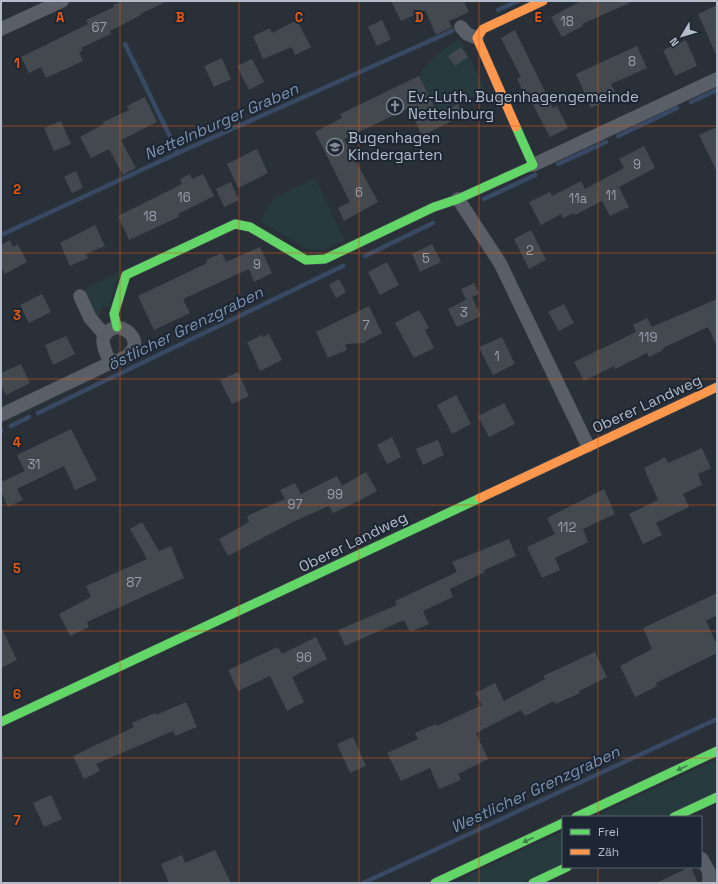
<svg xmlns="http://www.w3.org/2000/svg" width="718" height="884" font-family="'Space Grotesk',sans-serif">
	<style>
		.green { fill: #273a3e }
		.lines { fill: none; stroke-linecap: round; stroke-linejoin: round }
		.stream { stroke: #384963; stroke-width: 4.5 }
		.building { fill: #444950 }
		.street-casing { stroke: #484c53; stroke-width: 14 }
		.fast-casing { stroke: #484c53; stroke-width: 10 }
		.slow-casing { stroke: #484c53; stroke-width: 10 }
		.street { stroke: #5a5e66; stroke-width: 13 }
		.fast { stroke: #63d668; stroke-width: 9 }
		.slow { stroke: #ff974d; stroke-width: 9 }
		.oneway { fill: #407e4e }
		.grid { fill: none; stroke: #e8590c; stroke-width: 1; stroke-opacity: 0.55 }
		.labels { text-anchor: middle; stroke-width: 4; stroke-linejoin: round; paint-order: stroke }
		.number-label { font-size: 13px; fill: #989fab }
		.poi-label { font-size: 15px; fill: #b4bcc9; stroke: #1d2633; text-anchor: start }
		.street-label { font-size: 15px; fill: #b4bcc9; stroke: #1d2633 }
		.water-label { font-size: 16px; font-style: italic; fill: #7c92b1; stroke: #1d2633 }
		.grid-label { font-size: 13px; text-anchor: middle; font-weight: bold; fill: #e8590c; stroke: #1d2633; stroke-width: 4; stroke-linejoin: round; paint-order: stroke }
	</style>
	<rect width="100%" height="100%" fill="#2a3038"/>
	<g class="green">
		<path d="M460 39 486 91 438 114 419 76C429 59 444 49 460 39Z"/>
		<polygon points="315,178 344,240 324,250 307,249 260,221 274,198"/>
		<polygon points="119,272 109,308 102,306 98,319 85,289"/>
		<polygon points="717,759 717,792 663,817 594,817"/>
		<polygon points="563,831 563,864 521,883 457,883 475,872"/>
	</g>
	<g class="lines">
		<g class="stream">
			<polyline points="498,10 518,1"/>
			<polyline points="125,44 178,153"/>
			<polyline points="691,102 717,90"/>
			<polyline points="618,136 677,108"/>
			<polyline points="558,164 606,142"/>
			<polyline points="484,199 535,175"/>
			<polyline points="1,235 178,153 452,31"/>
			<polyline points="365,256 433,223"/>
			<polyline points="38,413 343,266"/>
			<polyline points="11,426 29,417"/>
			<polyline points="1,431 1,430"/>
			<polyline points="363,883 717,719"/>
		</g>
	</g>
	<g class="building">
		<polygon points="122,1 168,1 140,14 141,15 110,31 111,34 81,48 83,50 79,52 83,61 46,78 41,67 29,73 21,57 88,24 86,20 114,7 113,5"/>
		<polygon points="391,1 464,1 469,12 449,21 452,27 436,35 425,10 401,21"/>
		<polygon points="581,1 634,1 582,24 583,26 562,37 551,17"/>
		<polygon points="717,5 717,57 698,14"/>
		<polygon points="297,20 311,47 295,55 292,47 263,59 253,36 270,28 272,33"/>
		<polygon points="382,20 391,39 377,46 368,27"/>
		<polygon points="515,30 553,108 557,106 568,128 550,137 531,101 528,102 517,79 521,77 501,38"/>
		<polygon points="686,40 697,66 675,76 663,50"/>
		<polygon points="637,46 647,68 611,84 617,96 591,108 576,74"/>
		<polygon points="461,47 468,57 455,66 448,56"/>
		<polygon points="222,58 231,79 214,87 204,66"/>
		<polygon points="252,59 264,82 249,90 237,66"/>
		<polygon points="419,76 438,114 458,104 464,115 422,136 409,108 344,139 378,202 344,221 338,208 350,202 315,132 342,118 340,114"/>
		<polygon points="145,97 157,122 121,140 136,168 123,175 109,149 91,158 80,137 104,124 103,122 129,110 127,106"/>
		<polygon points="61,121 71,144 54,151 44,128"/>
		<polygon points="717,127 717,172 699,135"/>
		<polygon points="644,146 655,168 619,187 629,207 610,216 602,201 575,215 574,213 563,218 561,214 541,225 529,202 550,192 552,196 581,181 585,189 624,168 619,159"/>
		<polygon points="257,149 268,173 238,188 227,164"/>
		<polygon points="76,171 83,188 72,193 64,177"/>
		<polygon points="190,174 192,179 203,174 214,196 178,214 179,217 129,240 118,216 182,184 180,179"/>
		<polygon points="231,182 239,200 224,207 216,189"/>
		<polygon points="95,225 105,246 86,254 88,258 70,266 60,243"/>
		<polygon points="531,230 546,260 529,269 514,239"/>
		<polygon points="10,240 13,247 18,244 27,262 5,274 1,266 1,245"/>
		<polygon points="432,244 441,262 420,272 412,254"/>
		<polygon points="260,247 272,273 254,282 249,269 183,299 190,313 154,330 138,296 207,263 206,260 222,253 226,262"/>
		<polygon points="387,262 399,285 380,295 368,272"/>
		<polygon points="339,279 346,292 336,298 329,285"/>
		<polygon points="474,283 479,294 472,297 481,316 457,327 448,309 471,297 466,300 461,289"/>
		<polygon points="42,294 51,312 29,323 20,305"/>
		<polygon points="717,299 717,347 708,327 663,348 663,350 649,357 647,353 615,369 614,366 584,381 574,362 636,332 633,325 647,318 652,327"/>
		<polygon points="564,304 574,323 559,331 548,312"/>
		<polygon points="369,306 382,333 366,341 365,343 345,344 347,350 328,358 316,332"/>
		<polygon points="419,310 429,328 425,330 434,348 414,358 395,323"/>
		<polygon points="269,334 282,360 260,371 247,342 262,335 263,337"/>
		<polygon points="66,336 75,354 53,365 45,345"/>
		<polygon points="502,337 515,364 493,375 479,347"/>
		<polygon points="21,364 30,383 6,395 1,385 1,373"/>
		<polygon points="238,372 249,396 232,404 220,380"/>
		<polygon points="456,395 471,424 452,434 437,405"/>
		<polygon points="504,403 515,424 489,437 478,416"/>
		<polygon points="71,429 97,480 75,490 64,466 17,489 23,500 8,507 1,492 1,482 25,471 17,455"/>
		<polygon points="392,437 401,457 387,464 377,445"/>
		<polygon points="438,440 444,455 423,465 416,449"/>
		<polygon points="702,448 711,468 698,474 702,485 683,494 689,507 656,523 662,535 643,544 629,514 658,500 644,468 665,457 668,463"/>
		<polygon points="366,472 377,491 361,500 333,513 329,506 295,521 228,556 219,539 249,522 247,516 285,499 280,490 295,483 301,494 337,476 342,486"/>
		<polygon points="604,489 615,514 583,529 588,542 555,558 560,570 542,578 527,547 555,534 547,518"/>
		<polygon points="142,522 159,551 171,546 184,578 87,622 89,627 70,636 59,614 91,597 86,586 147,559 130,529"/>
		<polygon points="509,539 516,556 484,570 485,572 450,589 453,597 423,611 429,624 410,632 404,620 345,646 338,630 397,605 395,601 457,572 452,562"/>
		<polygon points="717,593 717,615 706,621 717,645 717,653 656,683 657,686 635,697 620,666 652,649 643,628"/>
		<polygon points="1,627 17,660 1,668"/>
		<polygon points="316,637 327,659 292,677 304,702 287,711 270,676 238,691 228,670 278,647 282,654"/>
		<polygon points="595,652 607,677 579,691 580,693 556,704 554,701 525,716 521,710 476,733 488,759 458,774 461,780 439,789 430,768 401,781 387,753 418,739 415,733 436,724 437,726 482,705 475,693 495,683 504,701 545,679 543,676"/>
		<polygon points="186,702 197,727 175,736 173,731 96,764 100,771 84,779 73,756 134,727 132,723 155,713 156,715"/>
		<polygon points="353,737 366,766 350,773 337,744"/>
		<polygon points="51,795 62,819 44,827 33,803"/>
		<polygon points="215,850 231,883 169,883 161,864 182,855 185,863"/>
		<polygon points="691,867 698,883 656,883 690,867"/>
	</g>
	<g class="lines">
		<g class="street-casing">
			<g id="street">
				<polyline points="461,27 467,34 477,38"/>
				<polyline points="1,29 62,1"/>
				<polyline points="533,165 717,79"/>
				<polyline points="458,199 500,263 588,446"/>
				<polyline points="80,296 90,318 104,334"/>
				<path d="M117 327C131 330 142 343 128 355 124 359 116 361 110 363 104 347 95 334 117 327Z"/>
				<polyline points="1,415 110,363"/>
				<polyline points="702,859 709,872 709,883"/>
			</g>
		</g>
		<g class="fast-casing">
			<g id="fast">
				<polyline points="117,327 114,314 126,275 235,224 250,227 306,260 325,259 434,207 458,199 533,165 516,127"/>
				<polyline points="1,722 480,498"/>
				<polyline points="576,817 717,751"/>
				<polyline points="674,817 717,797"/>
				<polyline points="435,883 563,823"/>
				<polyline points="533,883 567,867"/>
			</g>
		</g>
		<g class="slow-casing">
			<g id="slow">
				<polyline points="516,127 477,38 483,29 543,1"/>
				<polyline points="480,498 717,387"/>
			</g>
		</g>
		<use href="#street" class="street"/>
		<use href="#fast" class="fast"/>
		<use href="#slow" class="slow"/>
	</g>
	<defs><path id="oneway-solid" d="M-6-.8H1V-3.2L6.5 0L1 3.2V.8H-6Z"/></defs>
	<g class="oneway">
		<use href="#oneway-solid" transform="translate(682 768) rotate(155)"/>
		<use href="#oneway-solid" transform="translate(528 840) rotate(155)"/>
	</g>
	<path class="grid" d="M120 1V883M239 1V883M359 1V883M479 1V883M598 1V817M1 126H717M1 253H717M1 379H717M1 505H717M1 631H717M1 758H717M598 867V883"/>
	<defs>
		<g id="church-ring" transform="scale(0.9)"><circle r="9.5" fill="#1d2633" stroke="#848b96" stroke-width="1.5"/><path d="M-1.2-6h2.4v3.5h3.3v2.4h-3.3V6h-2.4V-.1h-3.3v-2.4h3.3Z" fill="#848b96"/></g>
		<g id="school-ring" transform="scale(0.9)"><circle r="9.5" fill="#1d2633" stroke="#848b96" stroke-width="1.5"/><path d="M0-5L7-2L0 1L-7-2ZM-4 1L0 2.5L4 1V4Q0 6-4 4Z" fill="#848b96"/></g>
	</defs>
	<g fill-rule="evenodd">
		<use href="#church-ring" x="395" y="106"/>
		<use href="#school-ring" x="335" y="147"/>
	</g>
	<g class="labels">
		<g class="number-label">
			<text x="567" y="26">18</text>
			<text x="99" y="32">67</text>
			<text x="632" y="66">8</text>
			<text x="637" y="169">9</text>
			<text x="359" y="197">6</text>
			<text x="611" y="200">11</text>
			<text x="184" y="202">16</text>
			<text x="578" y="203">11a</text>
			<text x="150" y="221">18</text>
			<text x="530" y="255">2</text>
			<text x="426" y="263">5</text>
			<text x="257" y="269">9</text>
			<text x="464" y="317">3</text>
			<text x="366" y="330">7</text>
			<text x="648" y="342">119</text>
			<text x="497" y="361">1</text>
			<text x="34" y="469">31</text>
			<text x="335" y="499">99</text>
			<text x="295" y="509">97</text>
			<text x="567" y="532">112</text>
			<text x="134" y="587">87</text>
			<text x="304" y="662">96</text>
		</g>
		<g class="poi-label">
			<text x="408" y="102">Ev.-Luth. Bugenhagengemeinde<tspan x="408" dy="17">Nettelnburg</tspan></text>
			<text x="348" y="143">Bugenhagen<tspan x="348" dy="17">Kindergarten</tspan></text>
		</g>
		<g class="street-label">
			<text transform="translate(647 404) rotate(-25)" y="5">Oberer Landweg</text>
			<text transform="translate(353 542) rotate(-26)" y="5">Oberer Landweg</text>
		</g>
		<g class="water-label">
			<text transform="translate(221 121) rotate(-24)" y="6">Nettelnburger Graben</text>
			<text transform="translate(185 328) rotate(-26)" y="6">östlicher Grenzgraben</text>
			<text transform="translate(535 789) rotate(-25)" y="6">Westlicher Grenzgraben</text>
		</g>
	</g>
	<g class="grid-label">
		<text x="60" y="22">A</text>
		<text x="180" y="22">B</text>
		<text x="299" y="22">C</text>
		<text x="419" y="22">D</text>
		<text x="538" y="22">E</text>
		<text x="17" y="68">1</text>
		<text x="17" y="194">2</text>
		<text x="17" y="320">3</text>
		<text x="17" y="447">4</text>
		<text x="17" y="573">5</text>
		<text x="17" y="699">6</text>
		<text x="17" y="825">7</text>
	</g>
	<rect width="718" height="884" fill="none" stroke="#b4bcc9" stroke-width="4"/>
	<rect x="562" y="816" width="140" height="52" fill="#1d2633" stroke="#59626f"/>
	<rect x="570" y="829" width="20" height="6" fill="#63d668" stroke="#59626f"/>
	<text x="598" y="836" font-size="12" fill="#b4bcc9">Frei</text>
	<rect x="570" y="849" width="20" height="6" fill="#ff974d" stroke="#59626f"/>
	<text x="598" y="856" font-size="12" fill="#b4bcc9">Zäh</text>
	<g transform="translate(682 36) rotate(232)" stroke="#1d2633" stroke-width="3" paint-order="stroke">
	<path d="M0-3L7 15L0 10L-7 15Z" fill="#b4bcc9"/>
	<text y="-6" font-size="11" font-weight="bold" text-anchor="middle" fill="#b4bcc9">N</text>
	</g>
</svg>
